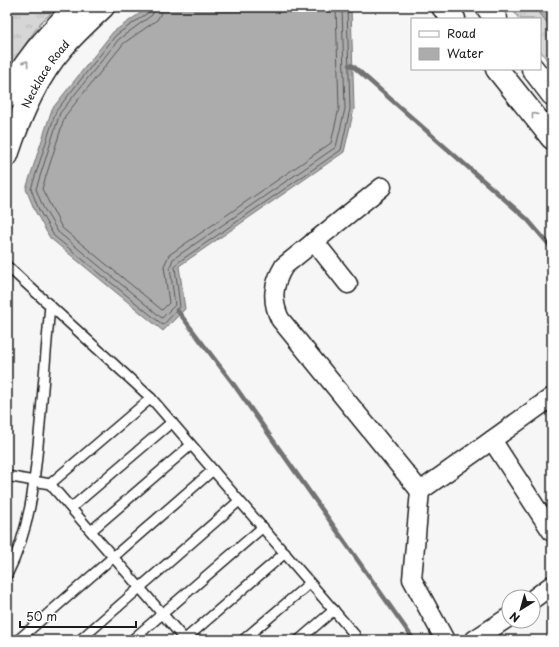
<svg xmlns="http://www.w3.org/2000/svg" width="559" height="647" font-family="'Playpen Sans',sans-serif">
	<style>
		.grass { fill: url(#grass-tufts); stroke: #797979 }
		.water { fill: #acacac; stroke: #727272 }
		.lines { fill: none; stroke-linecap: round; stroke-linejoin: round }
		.shore { stroke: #565656; stroke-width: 1 }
		.stream { stroke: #727272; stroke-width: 4.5 }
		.lane-casing { stroke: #1c1c1c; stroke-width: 12 }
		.street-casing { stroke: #1c1c1c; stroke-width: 21 }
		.secondary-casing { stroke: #1c1c1c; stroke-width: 25 }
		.primary-casing { stroke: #1c1c1c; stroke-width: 25 }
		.lane { stroke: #fff; stroke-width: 9 }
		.street { stroke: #fff; stroke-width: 18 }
		.secondary { stroke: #fff; stroke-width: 22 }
		.primary { stroke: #fff; stroke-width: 22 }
		.oneway { stroke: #999 }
		.labels { text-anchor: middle; stroke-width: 3; stroke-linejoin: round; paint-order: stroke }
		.street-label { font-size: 11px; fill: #1c1c1c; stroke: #fff }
	</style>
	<defs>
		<pattern id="grass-tufts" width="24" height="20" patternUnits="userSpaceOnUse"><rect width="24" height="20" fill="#d6d6d6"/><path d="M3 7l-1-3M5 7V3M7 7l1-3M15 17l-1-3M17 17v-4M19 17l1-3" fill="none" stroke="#b7b7b7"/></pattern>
	</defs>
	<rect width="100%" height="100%" fill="#f6f6f6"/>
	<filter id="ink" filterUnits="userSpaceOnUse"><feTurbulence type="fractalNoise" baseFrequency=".025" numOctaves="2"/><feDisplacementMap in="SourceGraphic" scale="8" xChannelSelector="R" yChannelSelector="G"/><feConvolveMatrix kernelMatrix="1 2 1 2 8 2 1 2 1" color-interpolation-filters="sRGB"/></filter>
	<g filter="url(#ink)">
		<g class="grass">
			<polygon points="7,7 58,7 41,22 7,70"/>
			<polygon points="511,7 552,7 552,67 540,50 540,19 519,19"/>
		</g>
		<g class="water">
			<polygon points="149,7 351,7 354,109 344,152 179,266 185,309 163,331 50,238 35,211 26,189 52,109 113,32"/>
			<polygon points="535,7 552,7 552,29"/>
		</g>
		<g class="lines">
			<g class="shore">
				<polyline points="151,7 149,12 116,35 56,111 31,189 39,210 54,236 163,325 180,307 175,267 177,263 341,150 350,109 347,7"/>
				<polyline points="156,7 152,15 119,39 60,113 36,189 43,207 58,232 162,318 175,305 170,267 173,259 336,147 345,109 342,7"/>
				<polyline points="162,7 161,13 157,20 124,43 65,116 42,189 62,228 162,310 169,303 164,266 169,255 331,143 339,108 336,7"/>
			</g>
			<g class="stream">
				<polyline points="349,65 353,66 527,219 552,248"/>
				<polyline points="177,310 232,382 414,640"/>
			</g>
			<g class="lane-casing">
				<g id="lane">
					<polyline points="7,266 151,398 355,635 350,640"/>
					<polyline points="7,476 50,484 185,640"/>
					<polyline points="50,484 151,398"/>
					<polyline points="71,508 172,422"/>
					<polyline points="91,531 191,445"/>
					<path d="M7 575C32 526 35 477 40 424 43 384 47 345 50 305"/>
					<polyline points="18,640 213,470"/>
					<polyline points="80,640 239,501"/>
					<polyline points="132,640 263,527"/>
					<polyline points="184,640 285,553"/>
					<polyline points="243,640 310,583"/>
					<polyline points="299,640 334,610"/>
				</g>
			</g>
			<g class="street-casing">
				<g id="street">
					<path d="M382 187 284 266C273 284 271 300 280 319L420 491"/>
					<polyline points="314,241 348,284"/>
					<polyline points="552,397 492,440 552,532"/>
					<polyline points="533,599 552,585"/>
					<polyline points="445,640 412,579 420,491 492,440"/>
					<polyline points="474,640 509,617"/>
				</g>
			</g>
			<g class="secondary-casing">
				<g id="secondary">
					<path d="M7 97C23 61 49 35 75 7"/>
					<path id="s1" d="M7 155C19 118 36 78 62 48 74 34 89 20 103 7"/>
				</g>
			</g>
			<g class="primary-casing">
				<g id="primary">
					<polyline points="443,7 454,19"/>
					<polyline points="487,7 496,19"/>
					<polyline points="497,69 552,138"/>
					<polyline points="533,69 552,94"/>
				</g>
			</g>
			<use href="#lane" class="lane"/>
			<use href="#street" class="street"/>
			<use href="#secondary" class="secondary"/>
			<use href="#primary" class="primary"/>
		</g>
		<defs><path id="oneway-chevron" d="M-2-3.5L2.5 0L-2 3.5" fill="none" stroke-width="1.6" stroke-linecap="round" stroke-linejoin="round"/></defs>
		<g class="oneway">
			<use href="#oneway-chevron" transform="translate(26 63) rotate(-55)"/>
			<use href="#oneway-chevron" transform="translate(534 115) rotate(-128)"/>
		</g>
	</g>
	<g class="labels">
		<g class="street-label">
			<text dy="4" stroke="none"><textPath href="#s1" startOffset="90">Necklace Road</textPath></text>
		</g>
	</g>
	<rect width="559" height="647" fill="none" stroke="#fff" stroke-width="24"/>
	<rect x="12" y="12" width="535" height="623" fill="none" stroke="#1c1c1c" stroke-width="1.5" filter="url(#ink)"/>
	<rect x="411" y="18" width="130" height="52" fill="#ffffff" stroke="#a4a4a4"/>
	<rect x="419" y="31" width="20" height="6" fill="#ffffff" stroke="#a4a4a4"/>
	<text x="447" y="38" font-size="12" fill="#1c1c1c">Road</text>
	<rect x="419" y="48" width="20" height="12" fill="#acacac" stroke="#a4a4a4"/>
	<text x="447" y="58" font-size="12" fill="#1c1c1c">Water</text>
	<g transform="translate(521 609) rotate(217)"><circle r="19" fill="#ffffff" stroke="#a4a4a4"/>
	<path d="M0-3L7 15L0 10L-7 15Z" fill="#1c1c1c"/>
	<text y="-6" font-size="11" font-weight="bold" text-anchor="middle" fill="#1c1c1c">N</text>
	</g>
	<path d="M20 621v6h116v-6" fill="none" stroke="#1c1c1c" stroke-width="2"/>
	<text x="26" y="621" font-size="12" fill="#1c1c1c" stroke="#ffffff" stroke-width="3" paint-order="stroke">50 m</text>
</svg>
